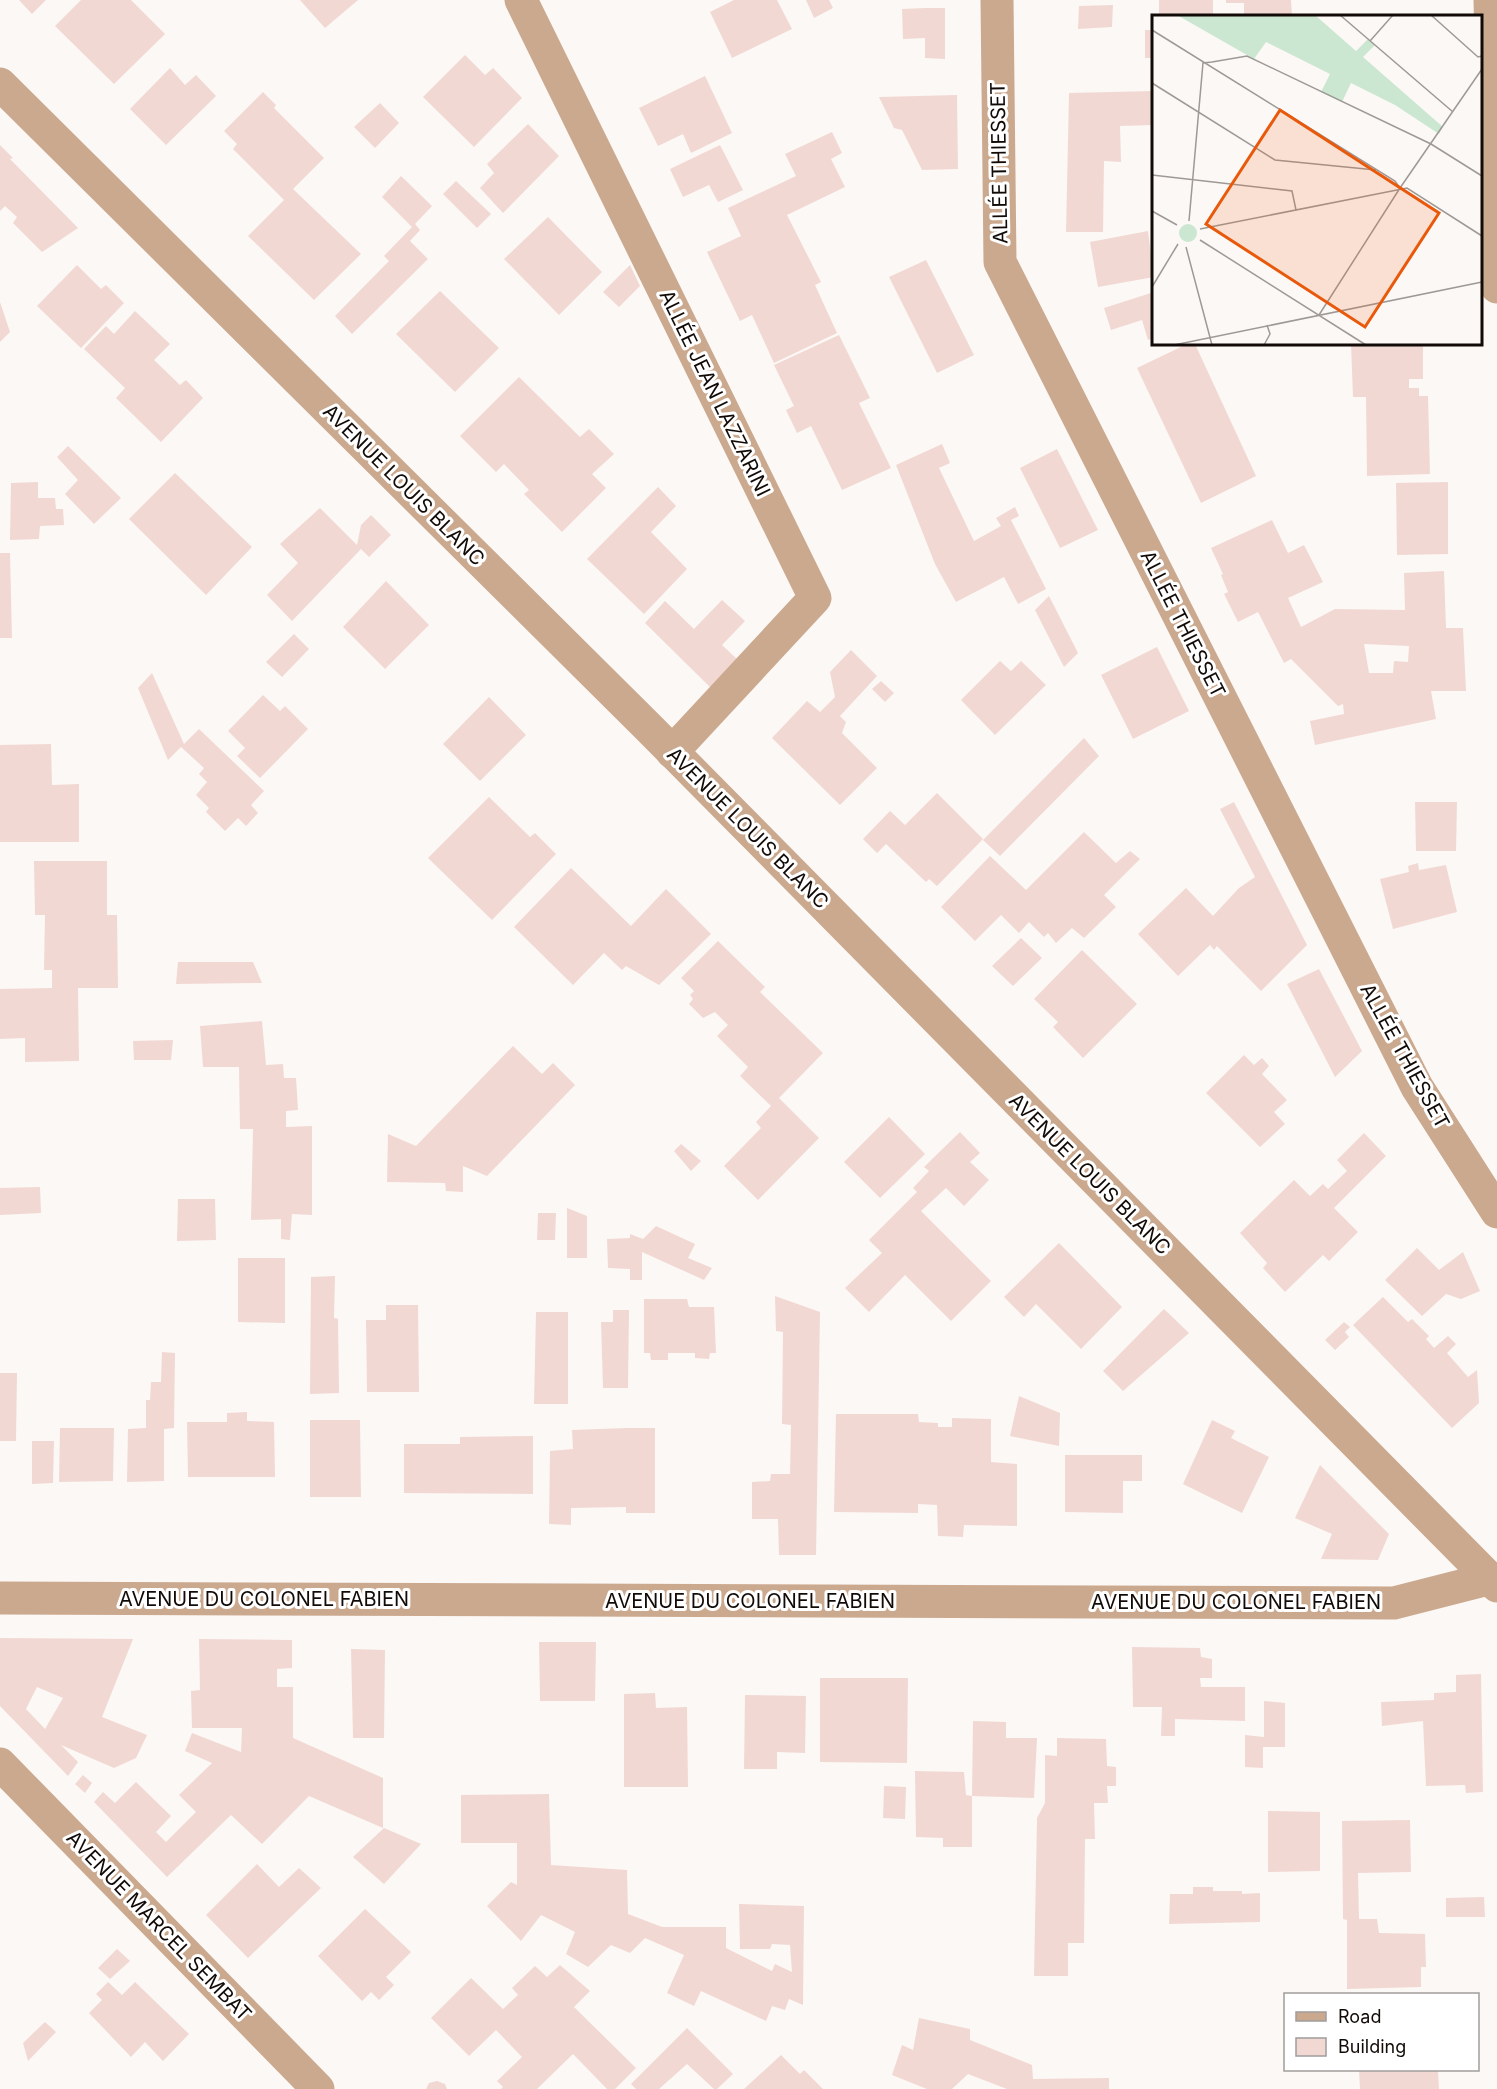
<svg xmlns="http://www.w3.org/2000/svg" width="1497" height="2089" font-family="Inter,sans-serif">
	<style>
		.building { fill: #f2d8d3; fill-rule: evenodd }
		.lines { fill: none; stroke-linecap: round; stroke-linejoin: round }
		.street { stroke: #cba98f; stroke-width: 33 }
		.labels { text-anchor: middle; stroke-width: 6; stroke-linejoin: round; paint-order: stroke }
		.street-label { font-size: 20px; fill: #110a07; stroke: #fff }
		.inset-road { fill: none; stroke: #9e9996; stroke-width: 1.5 }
		.view { fill: #e8590c; fill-opacity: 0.15; stroke: #e8590c; stroke-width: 3 }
		.inset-edge { fill: none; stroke: #110a07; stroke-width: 3 }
	</style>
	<rect width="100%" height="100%" fill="#fcf8f5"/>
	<g class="building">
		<polygon points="19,0 46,0 32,14"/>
		<polygon points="81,0 131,0 165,34 114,84 55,26"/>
		<polygon points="300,0 358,0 325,28"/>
		<polygon points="734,0 777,0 792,29 732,58 710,12"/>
		<polygon points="806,0 829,0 833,8 814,18"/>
		<polygon points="1159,0 1213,0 1213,16 1159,15"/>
		<polygon points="1226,0 1291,0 1292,16 1244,16 1244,3 1226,3"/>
		<polygon points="1113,5 1112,27 1078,29 1079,6"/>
		<polygon points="925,8 945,8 945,59 925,58 925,38 903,39 902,9"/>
		<rect x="1145" y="30" width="9" height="28"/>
		<polygon points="465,55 485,75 493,68 522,98 474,147 423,97"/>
		<polygon points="170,68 185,85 196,75 216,96 166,145 130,109"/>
		<polygon points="705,76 732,133 691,153 683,134 658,146 639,108"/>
		<polygon points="1154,91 1154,125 1120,126 1121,162 1104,161 1103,232 1066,232 1069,93"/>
		<polygon points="263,92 276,105 274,108 324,158 293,189 361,254 314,300 248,236 284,200 233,149 237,144 224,131"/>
		<polygon points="957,95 958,169 922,170 902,130 894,128 879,97"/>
		<polygon points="380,103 399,123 375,148 354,127"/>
		<polygon points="528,124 559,156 503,213 480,188 494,173 487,164"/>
		<polygon points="832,132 842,153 831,159 845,187 787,215 821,282 815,285 837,333 774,363 752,315 740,321 707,252 741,236 728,208 796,176 785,154"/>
		<polygon points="0,145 13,158 10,159 78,228 42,252 13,223 17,217 5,206 0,211"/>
		<polygon points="720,145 743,190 718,202 709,185 683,197 670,169"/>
		<polygon points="401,176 432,206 415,224 420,230 410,241 428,259 352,334 335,316 389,261 384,256 412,227 382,197"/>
		<polygon points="456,181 491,214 477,228 443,194"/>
		<polygon points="548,217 602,272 559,315 504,259"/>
		<polygon points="1148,231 1154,277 1098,287 1090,242"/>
		<polygon points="926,260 974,355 937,373 889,277"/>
		<polygon points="77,265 101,289 106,285 124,303 81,348 37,306"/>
		<polygon points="630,265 640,286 619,307 603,292"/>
		<polygon points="440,291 499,348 455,392 396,334"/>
		<polygon points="1154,292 1154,338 1148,340 1142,320 1111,330 1104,308"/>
		<polygon points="0,302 10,332 0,342"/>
		<polygon points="135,311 170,344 154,360 180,385 186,380 203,398 161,442 116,398 125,388 84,349 106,326 114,334"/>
		<polygon points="839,335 870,398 859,403 891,468 842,490 811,426 797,433 786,410 794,406 774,365"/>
		<polygon points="1187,344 1195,344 1256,476 1201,503 1137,368"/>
		<polygon points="1351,344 1423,344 1423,379 1409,379 1409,388 1419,388 1419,396 1428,396 1430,474 1367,476 1366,397 1353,397"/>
		<polygon points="519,377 580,437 589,429 614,454 592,474 606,488 562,532 524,494 529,490 504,464 496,472 460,436"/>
		<polygon points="942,444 950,463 939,468 974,541 1001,526 996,518 1015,507 1019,516 1011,520 1046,589 1018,604 1004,577 956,602 935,564 896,465"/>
		<polygon points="68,446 121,498 94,524 65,494 78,480 57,457"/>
		<polygon points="1057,449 1098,530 1060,548 1020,468"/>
		<polygon points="175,473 252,547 206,595 129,519"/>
		<polygon points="38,482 38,498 55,498 56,509 63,509 64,525 40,526 39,539 10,540 11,483"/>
		<polygon points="1448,482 1448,554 1397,555 1396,483"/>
		<polygon points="658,487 676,506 651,532 687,569 644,614 587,559"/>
		<polygon points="320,508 357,545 361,525 371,515 391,535 369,557 361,549 292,621 267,595 298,563 280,544"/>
		<path d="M1272 520 1288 553 1304 545 1323 582 1288 598 1301 627 1335 609 1405 610 1404 573 1444 571 1446 628H1463L1466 691H1431L1436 719 1315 745 1310 721 1344 714 1343 704 1338 706 1291 659 1284 663 1258 612 1238 622 1224 594 1228 592 1221 575 1223 574 1211 548ZM1364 644 1409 646 1408 662 1394 661 1393 673H1369Z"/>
		<polygon points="0,553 10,553 12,638 0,638"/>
		<polygon points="386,581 429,625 385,669 343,627"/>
		<polygon points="1049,596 1078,653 1064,667 1035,610"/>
		<polygon points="722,600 745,621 722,645 739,661 712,689 645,623 665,601 694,629"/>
		<polygon points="294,634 309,649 282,677 266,662"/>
		<polygon points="1157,647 1189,711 1133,739 1101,675"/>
		<polygon points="851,650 877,676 840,716 846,722 842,733 877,768 840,805 772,738 807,701 820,712 835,697 830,672"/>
		<polygon points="1000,661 1011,671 1021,661 1046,685 995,735 961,700"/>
		<polygon points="152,673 184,744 199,729 264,791 251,805 258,813 246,826 238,818 225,831 206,812 209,808 196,795 207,782 199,774 204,768 181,747 168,760 138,688"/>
		<polygon points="881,681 894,693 885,702 872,689"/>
		<polygon points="263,695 280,711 285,706 308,729 260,778 237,756 245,748 228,731"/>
		<polygon points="489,697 526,735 480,781 443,744"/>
		<polygon points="1084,738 1099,756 1000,856 983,840"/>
		<polygon points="51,744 52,785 79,784 79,842 0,842 0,745"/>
		<polygon points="937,793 983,839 937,886 929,879 926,882 886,844 877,853 863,839 890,811 905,825"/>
		<polygon points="489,797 530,837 535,833 556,854 492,920 428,858"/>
		<polygon points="1234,802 1307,945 1261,991 1217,946 1214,950 1210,945 1178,976 1138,934 1186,888 1213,916 1239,888 1255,877 1220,809"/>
		<polygon points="1415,802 1457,802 1456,851 1416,851"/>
		<polygon points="1084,832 1116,863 1130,851 1140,859 1104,895 1116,907 1084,938 1072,928 1056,943 1048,933 1044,937 1029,922 1019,933 1001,915 975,941 941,907 990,856 1026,890"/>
		<polygon points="34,861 107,861 107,915 117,915 118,988 78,988 79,1061 25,1062 25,1038 0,1039 0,989 52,988 52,970 44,970 45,915 35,915"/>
		<polygon points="1418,863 1419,870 1446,865 1457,912 1393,929 1380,879 1409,872 1408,866"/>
		<polygon points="571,868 631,926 666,889 711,934 659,985 626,966 622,970 604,953 573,985 514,927"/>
		<polygon points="1021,938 1042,958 1013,986 992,966"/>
		<polygon points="718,941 765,987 760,992 823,1053 779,1098 819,1138 758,1200 724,1166 761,1128 756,1122 771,1106 740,1076 748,1067 717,1036 728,1025 715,1012 703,1018 689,1004 693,999 690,995 694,991 681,978"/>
		<polygon points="1082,950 1137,1004 1083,1058 1053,1027 1058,1022 1034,999"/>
		<polygon points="178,962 253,962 262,983 176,984"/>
		<polygon points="1319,969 1362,1051 1335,1077 1287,984"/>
		<polygon points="262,1021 266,1065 283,1064 284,1078 296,1078 298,1110 286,1111 286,1127 312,1126 312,1215 292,1214 290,1240 281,1239 281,1219 251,1220 253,1129 240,1129 239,1067 203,1067 200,1026"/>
		<polygon points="173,1040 171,1060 134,1060 133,1041"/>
		<polygon points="513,1046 542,1074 553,1063 575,1085 487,1176 463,1166 463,1192 446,1191 445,1183 387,1182 388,1134 416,1146"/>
		<polygon points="1244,1055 1254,1065 1262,1058 1269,1066 1262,1074 1287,1100 1274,1112 1285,1124 1260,1147 1206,1093"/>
		<polygon points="889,1117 925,1154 880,1198 844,1162"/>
		<polygon points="960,1132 980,1153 970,1162 989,1180 964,1206 946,1188 921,1211 991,1281 951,1321 905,1275 869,1312 845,1288 882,1253 869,1240 917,1192 913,1188 929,1171 924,1167"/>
		<polygon points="1364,1133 1386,1156 1334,1208 1358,1232 1329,1261 1323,1255 1285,1292 1263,1268 1267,1263 1240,1233 1294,1180 1310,1196 1323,1184 1328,1189 1347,1171 1337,1160"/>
		<polygon points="681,1144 701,1161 691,1171 674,1151"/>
		<polygon points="40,1187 41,1213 0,1215 0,1188"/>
		<polygon points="178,1199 215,1199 216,1240 177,1241"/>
		<polygon points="567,1208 587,1216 587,1258 567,1258"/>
		<polygon points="538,1213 556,1213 555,1240 537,1240"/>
		<polygon points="656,1226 695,1244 688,1258 712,1268 704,1280 642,1252 642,1280 630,1280 630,1269 608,1268 607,1239 630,1238 630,1234 643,1239"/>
		<polygon points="1059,1243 1122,1307 1081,1349 1036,1304 1024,1317 1004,1297"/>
		<polygon points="1417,1248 1439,1270 1463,1252 1480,1291 1461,1299 1446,1294 1422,1316 1385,1280"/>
		<polygon points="238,1258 285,1258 285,1323 238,1322"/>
		<polygon points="335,1276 334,1318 338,1319 339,1393 310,1394 311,1277"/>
		<polygon points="775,1296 820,1312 816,1555 779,1555 778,1519 752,1519 752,1482 770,1481 771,1474 790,1474 791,1425 782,1424 783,1332 776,1331"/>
		<polygon points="1383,1297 1408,1322 1412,1319 1429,1336 1426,1339 1434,1348 1448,1336 1456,1344 1447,1353 1468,1377 1477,1370 1479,1403 1452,1428 1353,1325"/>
		<polygon points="644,1299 687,1299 689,1307 714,1307 716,1353 710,1353 709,1359 695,1358 695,1353 668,1353 668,1360 651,1360 650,1353 644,1353"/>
		<polygon points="386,1305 418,1305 419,1392 367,1392 366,1320 386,1320"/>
		<polygon points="1164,1309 1189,1333 1123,1391 1103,1371"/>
		<polygon points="613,1310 629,1310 628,1388 603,1388 601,1322 613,1322"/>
		<polygon points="536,1312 568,1312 568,1404 534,1404"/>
		<polygon points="1344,1322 1350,1327 1345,1332 1349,1337 1335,1350 1325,1340"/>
		<polygon points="162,1352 175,1353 174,1428 164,1429 164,1481 127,1482 128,1429 146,1428 146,1400 150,1400 151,1382 161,1382"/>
		<polygon points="0,1373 17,1373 16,1441 0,1441"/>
		<polygon points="1019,1396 1060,1413 1059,1446 1010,1436"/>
		<polygon points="247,1412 247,1421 274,1422 275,1477 188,1477 187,1422 227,1422 227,1413"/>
		<polygon points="836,1414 918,1414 919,1422 938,1423 938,1427 952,1427 952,1418 991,1419 991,1462 1017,1464 1017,1526 964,1525 963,1537 938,1536 937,1505 918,1504 918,1513 834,1512"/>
		<polygon points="310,1420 360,1420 361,1497 310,1497"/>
		<polygon points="1212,1420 1235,1431 1231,1438 1269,1457 1242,1513 1183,1484"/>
		<polygon points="60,1428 114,1428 113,1481 59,1482"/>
		<polygon points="627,1428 655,1428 655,1513 626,1513 626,1507 571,1508 571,1525 549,1524 550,1451 573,1449 572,1430"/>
		<polygon points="533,1436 533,1494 404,1493 404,1444 460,1444 460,1437"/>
		<polygon points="32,1441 54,1441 53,1483 32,1484"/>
		<polygon points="1065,1455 1142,1455 1142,1481 1123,1481 1123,1513 1065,1512"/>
		<polygon points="1320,1465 1389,1534 1378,1560 1321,1559 1332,1534 1295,1518"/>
		<path d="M0 1638 133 1639 102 1717 147 1735 136 1758 114 1768 61 1745 78 1762 68 1776 0 1706ZM37 1687 63 1698 45 1729 26 1709Z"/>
		<polygon points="199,1639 292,1640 292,1668 277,1669 277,1687 293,1687 293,1738 383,1778 383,1828 309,1796 262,1844 231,1815 167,1877 94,1802 103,1792 115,1803 136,1782 171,1816 156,1832 166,1842 196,1812 179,1795 212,1763 185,1751 192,1733 241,1752 242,1728 192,1728 191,1691 200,1690"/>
		<polygon points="539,1642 596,1642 595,1701 540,1701"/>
		<polygon points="1132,1647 1200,1648 1201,1657 1212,1659 1212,1678 1200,1678 1201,1687 1245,1687 1245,1721 1175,1719 1175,1736 1161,1736 1162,1707 1133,1707"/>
		<polygon points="351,1649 385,1650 384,1738 353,1738"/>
		<polygon points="1481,1674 1483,1792 1466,1793 1465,1785 1426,1786 1423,1721 1382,1726 1381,1702 1434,1700 1434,1693 1456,1692 1456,1675"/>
		<polygon points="820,1678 908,1678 907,1763 820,1762"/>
		<polygon points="655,1693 656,1708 687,1707 688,1787 624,1787 624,1694"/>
		<polygon points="745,1695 806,1696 805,1753 777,1752 777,1769 744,1769"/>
		<polygon points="1264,1701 1285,1703 1285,1747 1263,1747 1263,1768 1245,1767 1245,1735 1264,1737"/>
		<polygon points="973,1721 1006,1722 1006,1738 1037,1738 1034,1798 972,1796"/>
		<polygon points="1057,1738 1106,1739 1107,1766 1116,1767 1116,1786 1107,1786 1108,1803 1094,1803 1095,1839 1085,1839 1084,1943 1068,1943 1068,1976 1034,1976 1037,1818 1045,1803 1045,1755 1057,1756"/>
		<polygon points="915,1771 964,1772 966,1795 972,1796 972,1847 943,1847 943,1838 916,1837"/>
		<polygon points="83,1775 92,1783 85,1793 75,1784"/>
		<polygon points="884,1786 906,1787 905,1819 883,1818"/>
		<polygon points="549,1794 551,1865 627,1870 628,1914 662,1927 726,1927 726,1948 772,1971 775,1964 792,1972 790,1945 772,1944 770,1949 740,1949 739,1904 804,1906 803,2005 789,1999 785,2010 772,2006 766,2021 701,1991 694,2006 667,1993 684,1955 645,1938 630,1953 611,1945 588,1967 566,1954 575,1932 541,1915 521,1941 487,1906 511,1882 517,1885 517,1843 461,1843 461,1795"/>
		<polygon points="1268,1811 1320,1812 1320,1871 1268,1872"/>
		<polygon points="1410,1820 1411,1872 1358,1873 1359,1919 1377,1919 1379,1933 1425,1934 1426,1967 1421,1967 1421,1987 1347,1989 1347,1920 1343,1919 1342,1821"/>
		<polygon points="384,1828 421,1844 384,1884 353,1857"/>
		<polygon points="257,1864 279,1887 299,1868 321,1888 248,1958 206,1915"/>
		<polygon points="1193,1887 1213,1887 1213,1891 1242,1891 1242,1894 1260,1893 1260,1922 1169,1924 1170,1894 1193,1894"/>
		<polygon points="1484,1897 1485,1917 1446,1917 1446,1898"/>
		<polygon points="365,1909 411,1952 386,1977 394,1985 379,2000 371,1992 362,2001 318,1956"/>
		<polygon points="117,1949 130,1961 110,1979 98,1968"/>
		<polygon points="560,1965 590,1991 574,2007 636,2068 615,2089 607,2089 573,2054 537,2089 501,2089 503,2087 497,2081 522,2057 496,2030 469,2056 431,2018 471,1978 503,2009 518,1995 512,1988 535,1966 547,1977"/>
		<polygon points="108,1982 122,1995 135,1982 189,2034 163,2061 145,2042 131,2057 89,2013 102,2000 96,1994"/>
		<polygon points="919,2018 970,2029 970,2040 1032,2065 1033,2079 1109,2078 1109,2089 1007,2089 968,2074 952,2089 927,2089 892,2075 902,2045 913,2050"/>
		<polygon points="45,2022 56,2032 28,2061 23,2043"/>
		<polygon points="687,2028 733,2074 717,2089 714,2089 687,2064 659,2089 636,2089 631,2084"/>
		<polygon points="781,2055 800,2074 804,2070 823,2089 744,2089"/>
		<polygon points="1359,2070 1438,2070 1439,2089 1360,2089"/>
		<polygon points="437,2081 445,2084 447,2089 426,2089 429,2083"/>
	</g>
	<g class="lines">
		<g class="street">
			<polyline points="521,0 815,598 672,752"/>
			<polyline points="997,0 1000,262 1417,1087 1497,1212"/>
			<polyline points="1490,0 1497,287"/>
			<polyline points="0,84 650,729 1497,1586"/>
			<polyline points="0,1598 1394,1603 1492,1578 1497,1579"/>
			<polyline points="0,1764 318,2089"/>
		</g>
	</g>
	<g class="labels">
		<g class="street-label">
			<text transform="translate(999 163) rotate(-91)" y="7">ALLÉE THIESSET</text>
			<text transform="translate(715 393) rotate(64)" y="7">ALLÉE JEAN LAZZARINI</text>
			<text transform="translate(404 485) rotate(45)" y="7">AVENUE LOUIS BLANC</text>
			<text transform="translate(1183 624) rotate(63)" y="7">ALLÉE THIESSET</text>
			<text transform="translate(748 828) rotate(45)" y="7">AVENUE LOUIS BLANC</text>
			<text transform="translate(1405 1056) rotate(61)" y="7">ALLÉE THIESSET</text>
			<text transform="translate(1090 1174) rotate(45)" y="7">AVENUE LOUIS BLANC</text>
			<text x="264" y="1606">AVENUE DU COLONEL FABIEN</text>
			<text x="750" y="1608">AVENUE DU COLONEL FABIEN</text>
			<text x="1236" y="1609">AVENUE DU COLONEL FABIEN</text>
			<text transform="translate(159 1926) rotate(46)" y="7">AVENUE MARCEL SEMBAT</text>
		</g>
	</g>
	<g transform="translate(1152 15)">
		<rect width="330" height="330" fill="#fcf8f5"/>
		<path d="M25 0H163L204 36 216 24 223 30 211 42 291 112 287 119 243 90 199 68 190 87 169 77 178 59 114 27 102 44ZM27 218a9 9 0 1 1 18 0a9 9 0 1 1-18 0Z" fill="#cbe7d1"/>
		<path class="inset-road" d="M188 0 301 97M279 0 326 42 330 41M0 15 243 166 248 173M218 26 241 0M0 68 123 145 224 155M0 160 140 176 144 195M0 196 25 210M37 206 51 48 60 47 95 41 279 129 330 161M48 214 255 173 330 221M48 225 214 330M34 232 60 330M0 272 26 229M167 300 248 173 330 54M22 330 330 267M112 330 118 319 115 310"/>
		<path class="view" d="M128 95 287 198 213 312 54 209Z"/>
		<rect width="330" height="330" class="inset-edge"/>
	</g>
	<rect x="1284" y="1993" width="195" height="78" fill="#ffffff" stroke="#a09d9c" stroke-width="1.5"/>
	<rect x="1296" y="2012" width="30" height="9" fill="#cba98f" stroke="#a09d9c" stroke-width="1.5"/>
	<text x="1338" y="2023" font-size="18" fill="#110a07">Road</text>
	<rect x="1296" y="2038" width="30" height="18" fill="#f2d8d3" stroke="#a09d9c" stroke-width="1.5"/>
	<text x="1338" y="2053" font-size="18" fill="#110a07">Building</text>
</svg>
